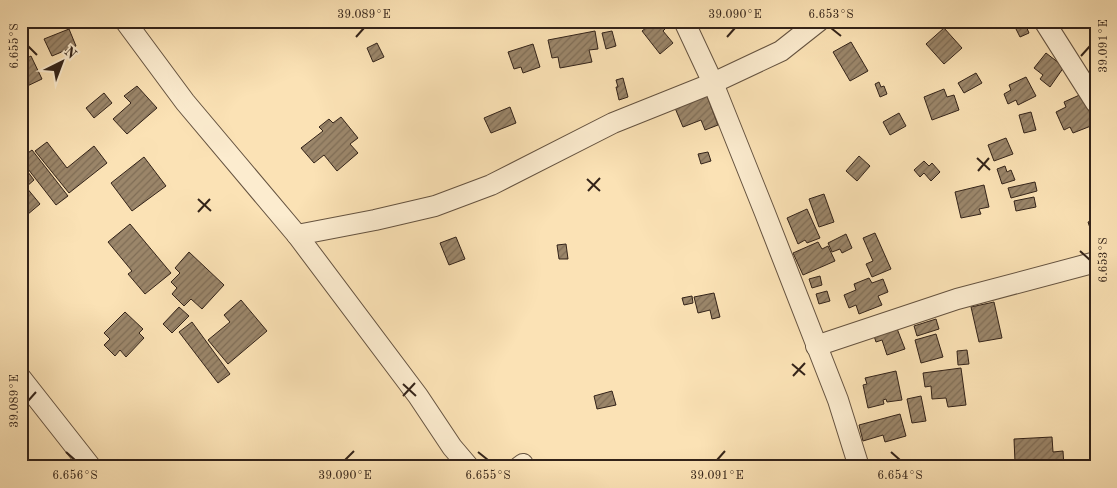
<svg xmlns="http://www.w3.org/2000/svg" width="1117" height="488" font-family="'Old Standard TT',serif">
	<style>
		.building { fill: url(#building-hatch); stroke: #332319 }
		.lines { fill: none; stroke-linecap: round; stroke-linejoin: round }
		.minor-casing { stroke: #655340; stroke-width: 22 }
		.minor { stroke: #fceccf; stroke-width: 20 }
		.ticks { fill: none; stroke: #332319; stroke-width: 2 }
		.neatline { fill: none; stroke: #332319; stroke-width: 2 }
		.ticks-label { font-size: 12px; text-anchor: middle; fill: #332319 }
	</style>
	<defs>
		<pattern id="building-hatch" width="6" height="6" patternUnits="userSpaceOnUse" patternTransform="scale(1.25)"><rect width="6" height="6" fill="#9b866a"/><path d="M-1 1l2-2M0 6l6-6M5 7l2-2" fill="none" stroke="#7f6d56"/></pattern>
	</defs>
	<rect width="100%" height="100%" fill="#fbe2b5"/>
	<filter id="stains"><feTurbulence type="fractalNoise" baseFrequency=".004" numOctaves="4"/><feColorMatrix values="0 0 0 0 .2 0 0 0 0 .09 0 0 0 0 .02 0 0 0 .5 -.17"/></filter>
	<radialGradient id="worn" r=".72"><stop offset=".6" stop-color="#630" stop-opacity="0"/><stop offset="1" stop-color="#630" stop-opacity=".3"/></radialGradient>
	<g class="building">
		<polygon points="655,21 659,21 665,29 663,31 673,43 660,54 642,31"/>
		<polygon points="1012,21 1034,21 1026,26 1029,33 1020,37"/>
		<polygon points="944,28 962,48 944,64 926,44"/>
		<polygon points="69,29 76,46 52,56 44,39"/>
		<polygon points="595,31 598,49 589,50 592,62 560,68 558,57 552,58 548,40"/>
		<polygon points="612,31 616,46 606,49 602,33"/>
		<polygon points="851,42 868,71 850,81 833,52"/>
		<polygon points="377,43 384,57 373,62 367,48"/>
		<polygon points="533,44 540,67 523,73 521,67 514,69 508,52"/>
		<polygon points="1046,53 1064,67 1050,87 1040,79 1043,75 1034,68"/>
		<polygon points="31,56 42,79 21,89 21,61"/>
		<polygon points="976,73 982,83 964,93 958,83"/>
		<polygon points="1026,77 1036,96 1018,105 1016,100 1008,104 1004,94 1011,90 1009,85"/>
		<polygon points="623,78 628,97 619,100 616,87 618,87 616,80"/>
		<polygon points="879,82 881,87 884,86 887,94 880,97 875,84"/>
		<polygon points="137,86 157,108 127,134 113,119 131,103 124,96"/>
		<polygon points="944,89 947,97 954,95 959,110 932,120 924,97"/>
		<polygon points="104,93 112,103 94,118 86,108"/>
		<polygon points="1084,93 1096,118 1096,124 1073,133 1070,127 1064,130 1056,112 1066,107 1064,102"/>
		<polygon points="707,96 718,125 705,130 701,120 683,127 675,108"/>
		<polygon points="510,107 516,123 491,133 484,118"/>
		<polygon points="1031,112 1036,130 1024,133 1019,115"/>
		<polygon points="899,113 906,126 890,135 883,122"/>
		<polygon points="341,117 358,138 350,144 358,153 337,171 324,155 314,163 301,148 323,131 319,127 329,119 333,123"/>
		<polygon points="1006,138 1013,154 994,161 988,145"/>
		<polygon points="47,142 67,168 94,146 107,163 69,193 35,151"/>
		<polygon points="32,150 68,196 56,205 21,160 21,158"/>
		<polygon points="708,152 711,161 701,164 698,154"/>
		<polygon points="859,156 870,166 857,181 846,171"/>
		<polygon points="144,157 166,186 132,211 111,183"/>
		<polygon points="924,161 929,166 932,163 940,172 931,181 924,173 920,177 914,170"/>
		<polygon points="21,163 34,180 26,187 40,204 21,220"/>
		<polygon points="1005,166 1007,172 1011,170 1015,180 1002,184 997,169"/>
		<polygon points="1035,182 1037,191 1011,198 1008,188"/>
		<polygon points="984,185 989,207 979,209 981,214 961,218 955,192"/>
		<polygon points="824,194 834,222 819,227 809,199"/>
		<polygon points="1034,197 1036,207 1016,211 1014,201"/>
		<polygon points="807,209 820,238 807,243 805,240 798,244 787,218"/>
		<polygon points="1096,219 1096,239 1094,240 1088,222"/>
		<polygon points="130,224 171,273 145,294 128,274 132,271 108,242"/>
		<polygon points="875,233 891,269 872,277 866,264 873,261 863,238"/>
		<polygon points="846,234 852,248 842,253 840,249 832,252 828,243"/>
		<polygon points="456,237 465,259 449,265 440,243"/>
		<polygon points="818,242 822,249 828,246 835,261 803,275 793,253"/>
		<polygon points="566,244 568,259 559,259 557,245"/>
		<polygon points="189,252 224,285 202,309 191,299 184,306 172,294 177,288 171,282 180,273 175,268"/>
		<polygon points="820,276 822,285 812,288 809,279"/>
		<polygon points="869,278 872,283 883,279 888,292 878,296 882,305 859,314 856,305 849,308 844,295 856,290 854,284"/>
		<polygon points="827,291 830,301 819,304 816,294"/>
		<polygon points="714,293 720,317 712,319 710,310 698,313 694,297"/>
		<polygon points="692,296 693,303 684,305 682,298"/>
		<polygon points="241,300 267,331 228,364 208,340 230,322 224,315"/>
		<polygon points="994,302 1002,338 979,342 971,307"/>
		<polygon points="179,307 189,316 172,333 163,324"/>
		<polygon points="125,312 143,329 139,333 144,338 126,357 120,350 115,356 104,345 110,339 104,333"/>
		<polygon points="936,319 939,329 917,336 914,326"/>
		<polygon points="192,322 230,374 218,383 179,332"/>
		<polygon points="896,326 905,349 887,355 882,340 876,342 874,336"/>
		<polygon points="936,334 943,357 921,363 915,340"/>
		<polygon points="967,350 969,364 958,365 957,351"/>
		<polygon points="961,368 966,405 948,407 946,398 932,399 931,386 925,387 923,373"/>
		<polygon points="896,371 902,400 887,402 886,399 883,400 884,404 868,408 863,385 867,384 865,378"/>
		<polygon points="612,391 616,405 597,409 594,396"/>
		<polygon points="921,396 926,421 912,423 907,399"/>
		<polygon points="900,414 906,436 885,442 883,435 863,441 859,425"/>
		<polygon points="1052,437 1053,452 1063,451 1064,467 1031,467 1031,461 1015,462 1014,439"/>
		<polygon points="553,460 554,467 543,467 542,462"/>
	</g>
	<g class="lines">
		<g class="minor-casing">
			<g id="minor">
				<polyline points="125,21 185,102 297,235 418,396 452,447 469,467"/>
				<polyline points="684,21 713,83 765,213 838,400 859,467"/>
				<polyline points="1044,21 1096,103"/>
				<polyline points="297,235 375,220 435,206 491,185 613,123 713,83 781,51 819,21"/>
				<polyline points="816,346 957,299 1096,262"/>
				<polyline points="21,378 91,467"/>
				<polyline points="519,467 523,464"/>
			</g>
		</g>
		<use href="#minor" class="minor"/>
	</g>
	<path class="ticks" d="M831 28 841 36M356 37 364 28M727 37 735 28M28 46 37 55M1081 56 1090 46M977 158 990 170M978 171 989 158M587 179 600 191M588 191 600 178M198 199 211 211M198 212 210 199M1080 251 1090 260M792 364 805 375M793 376 805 363M403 384 416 396M403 396 415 383M28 401 36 392M66 452 75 460M478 452 488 460M891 452 900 460M345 460 354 451M717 460 725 451"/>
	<rect width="1117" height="488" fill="none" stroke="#fbe2b5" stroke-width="55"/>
	<g transform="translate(62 62) rotate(42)" stroke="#fceccf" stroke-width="4" paint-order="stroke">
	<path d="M0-4L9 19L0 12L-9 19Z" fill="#332319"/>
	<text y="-8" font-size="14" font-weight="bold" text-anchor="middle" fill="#332319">N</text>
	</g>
	<rect x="28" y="28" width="1062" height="432" class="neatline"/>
	<g class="ticks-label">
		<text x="364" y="18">39.089°E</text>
		<text x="735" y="18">39.090°E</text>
		<text x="831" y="18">6.653°S</text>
		<text transform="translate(14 46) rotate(-90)" y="4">6.655°S</text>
		<text transform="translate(1103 46) rotate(-90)" y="4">39.091°E</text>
		<text transform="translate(1103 260) rotate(-90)" y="4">6.653°S</text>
		<text transform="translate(14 401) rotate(-90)" y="4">39.089°E</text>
		<text x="75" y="479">6.656°S</text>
		<text x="345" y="479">39.090°E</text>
		<text x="488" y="479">6.655°S</text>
		<text x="717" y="479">39.091°E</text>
		<text x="900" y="479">6.654°S</text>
	</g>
	<rect width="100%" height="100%" filter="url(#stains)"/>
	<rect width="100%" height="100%" fill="url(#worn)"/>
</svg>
